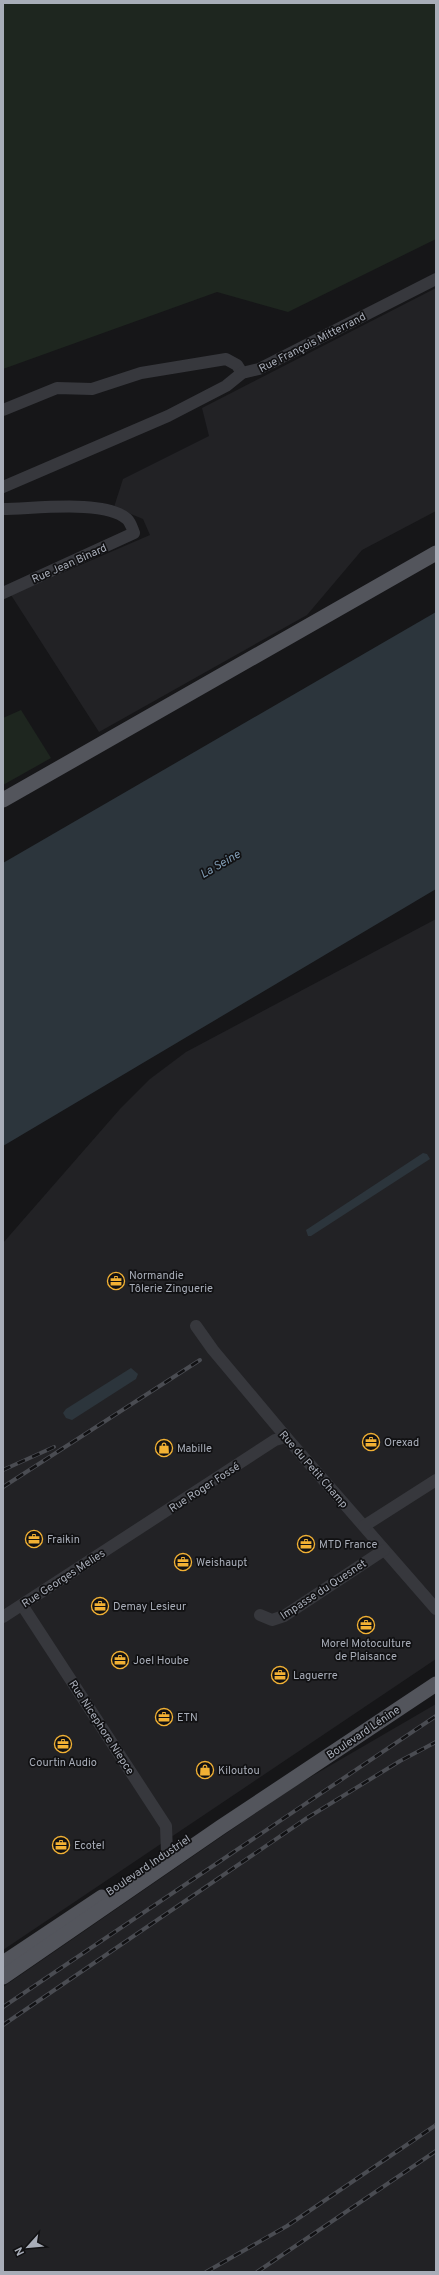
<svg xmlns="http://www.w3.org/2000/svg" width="439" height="2275" font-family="Overpass,sans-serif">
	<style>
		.built { fill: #222225 }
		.green { fill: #1e261f }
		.water { fill: #2c353c }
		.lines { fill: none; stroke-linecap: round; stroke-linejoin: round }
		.minor { stroke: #37383d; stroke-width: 12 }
		.major { stroke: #53555c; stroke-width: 15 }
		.rail-casing { stroke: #4a4c52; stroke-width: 4 }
		.rail { stroke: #111113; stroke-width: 2.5; stroke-dasharray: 8; stroke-linecap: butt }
		.labels { text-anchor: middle; stroke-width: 3.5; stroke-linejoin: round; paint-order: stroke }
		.street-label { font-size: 11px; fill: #a8adb8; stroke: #111113 }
		.poi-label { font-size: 11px; fill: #a8adb8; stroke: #111113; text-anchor: start }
		.water-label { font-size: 12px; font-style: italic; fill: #7f9bb3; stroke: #111113 }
	</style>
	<rect width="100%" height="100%" fill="#161618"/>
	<g class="built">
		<polygon points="436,288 436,511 362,550 307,615 99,732 11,595 150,535 143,519 114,507 123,479 209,436 202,408"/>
		<polygon points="436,919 436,1659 3,1950 3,1243 120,1109 150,1079 186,1052"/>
		<polygon points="436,1704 436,2272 3,2272 3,1987 295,1786"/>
	</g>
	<g class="green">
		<polygon points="3,3 436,3 436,239 288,312 217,292 3,369"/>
		<polygon points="21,710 51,758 3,785 3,718"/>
	</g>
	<g class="water">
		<polygon points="436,612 436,889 3,1146 3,863"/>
		<polygon points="423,1153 427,1154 430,1159 311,1236 308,1236 306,1230"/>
		<polygon points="131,1368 138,1374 136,1379 72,1420 66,1418 63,1413 66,1409"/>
	</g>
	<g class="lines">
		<g class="minor">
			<polyline points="3,410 57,388 92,389 141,373 226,359 237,365 242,373"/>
			<polyline points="3,487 168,416 226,386 242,373 259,369 436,279"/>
			<path d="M3 509C33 509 105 499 127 519 131 523 132 528 134 533L3 593"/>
			<polyline points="196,1326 213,1350 286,1437 436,1609"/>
			<polyline points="364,1526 436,1480"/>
			<polyline points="22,1605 166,1826 167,1853"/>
			<polyline points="260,1615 272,1620 284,1616 384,1550"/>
			<polyline points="3,1617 275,1440 286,1437"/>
		</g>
		<g class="major">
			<polyline points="3,800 436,553"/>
			<polyline points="3,1963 102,1897"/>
			<polyline points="3,1977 221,1827 436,1684"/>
		</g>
		<g class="rail-casing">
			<g id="rail">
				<polyline points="3,1470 54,1447"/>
				<polyline points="3,1487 200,1360"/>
				<polyline points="3,2007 436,1716"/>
				<polyline points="3,2025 307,1818 400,1761 436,1742"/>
				<polyline points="206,2272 287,2226 436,2125"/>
				<polyline points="257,2272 436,2151"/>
			</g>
		</g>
		<use href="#rail" class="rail"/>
	</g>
	<defs>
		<g id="office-ring" transform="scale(0.9)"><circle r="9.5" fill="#111113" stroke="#f2b134" stroke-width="1.5"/><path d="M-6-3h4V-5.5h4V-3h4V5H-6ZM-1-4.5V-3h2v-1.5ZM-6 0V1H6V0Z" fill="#f2b134"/></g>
		<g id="shop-ring" transform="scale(0.9)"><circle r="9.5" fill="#111113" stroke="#f2b134" stroke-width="1.5"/><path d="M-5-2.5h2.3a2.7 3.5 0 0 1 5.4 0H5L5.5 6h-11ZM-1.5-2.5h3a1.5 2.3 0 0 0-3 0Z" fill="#f2b134"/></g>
	</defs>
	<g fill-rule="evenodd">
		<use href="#office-ring" x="116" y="1281"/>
		<use href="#office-ring" x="371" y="1442"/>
		<use href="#shop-ring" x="164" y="1448"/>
		<use href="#office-ring" x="34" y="1539"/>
		<use href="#office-ring" x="306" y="1544"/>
		<use href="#office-ring" x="183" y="1562"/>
		<use href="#office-ring" x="100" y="1606"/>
		<use href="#office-ring" x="366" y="1625"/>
		<use href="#office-ring" x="120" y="1660"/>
		<use href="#office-ring" x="280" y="1675"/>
		<use href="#office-ring" x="164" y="1717"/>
		<use href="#office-ring" x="63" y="1744"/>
		<use href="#shop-ring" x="205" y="1770"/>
		<use href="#office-ring" x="61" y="1845"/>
	</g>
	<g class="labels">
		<g class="street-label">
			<text transform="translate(312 342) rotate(-27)" y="4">Rue François Mitterrand</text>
			<text transform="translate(69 563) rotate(-24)" y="4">Rue Jean Binard</text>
			<text transform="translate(314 1469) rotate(49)" y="4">Rue du Petit Champ</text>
			<text transform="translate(204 1487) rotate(-33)" y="4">Rue Roger Fossé</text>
			<text transform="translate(63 1578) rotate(-33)" y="4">Rue Georges Melies</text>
			<text transform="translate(323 1589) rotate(-33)" y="4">Impasse du Quesnet</text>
			<text transform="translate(102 1727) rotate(57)" y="4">Rue Nicephore Niepce</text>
			<text transform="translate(363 1732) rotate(-34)" y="4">Boulevard Lénine</text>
			<text transform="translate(148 1865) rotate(-34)" y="4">Boulevard Industriel</text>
		</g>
		<g class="poi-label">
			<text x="129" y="1279">Normandie<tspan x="129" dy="13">Tôlerie Zinguerie</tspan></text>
			<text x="384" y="1446">Orexad</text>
			<text x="177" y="1452">Mabille</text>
			<text x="47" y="1543">Fraikin</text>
			<text x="319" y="1548">MTD France</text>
			<text x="196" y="1566">Weishaupt</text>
			<text x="113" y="1610">Demay Lesieur</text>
			<text x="366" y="1647" text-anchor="middle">Morel Motoculture<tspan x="366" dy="13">de Plaisance</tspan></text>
			<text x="133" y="1664">Joel Hoube</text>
			<text x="293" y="1679">Laguerre</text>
			<text x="177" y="1721">ETN</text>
			<text x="63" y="1766" text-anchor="middle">Courtin Audio</text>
			<text x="218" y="1774">Kiloutou</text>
			<text x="74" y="1849">Ecotel</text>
		</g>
		<g class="water-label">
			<text transform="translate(220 864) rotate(-30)" y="4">La Seine</text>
		</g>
	</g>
	<rect width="439" height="2275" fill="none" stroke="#a8adb8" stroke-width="8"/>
	<g transform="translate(28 2247) rotate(243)" stroke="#111113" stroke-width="3" paint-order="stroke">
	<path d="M0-3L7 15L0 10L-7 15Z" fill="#a8adb8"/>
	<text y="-6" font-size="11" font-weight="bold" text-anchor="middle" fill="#a8adb8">N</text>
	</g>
</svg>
